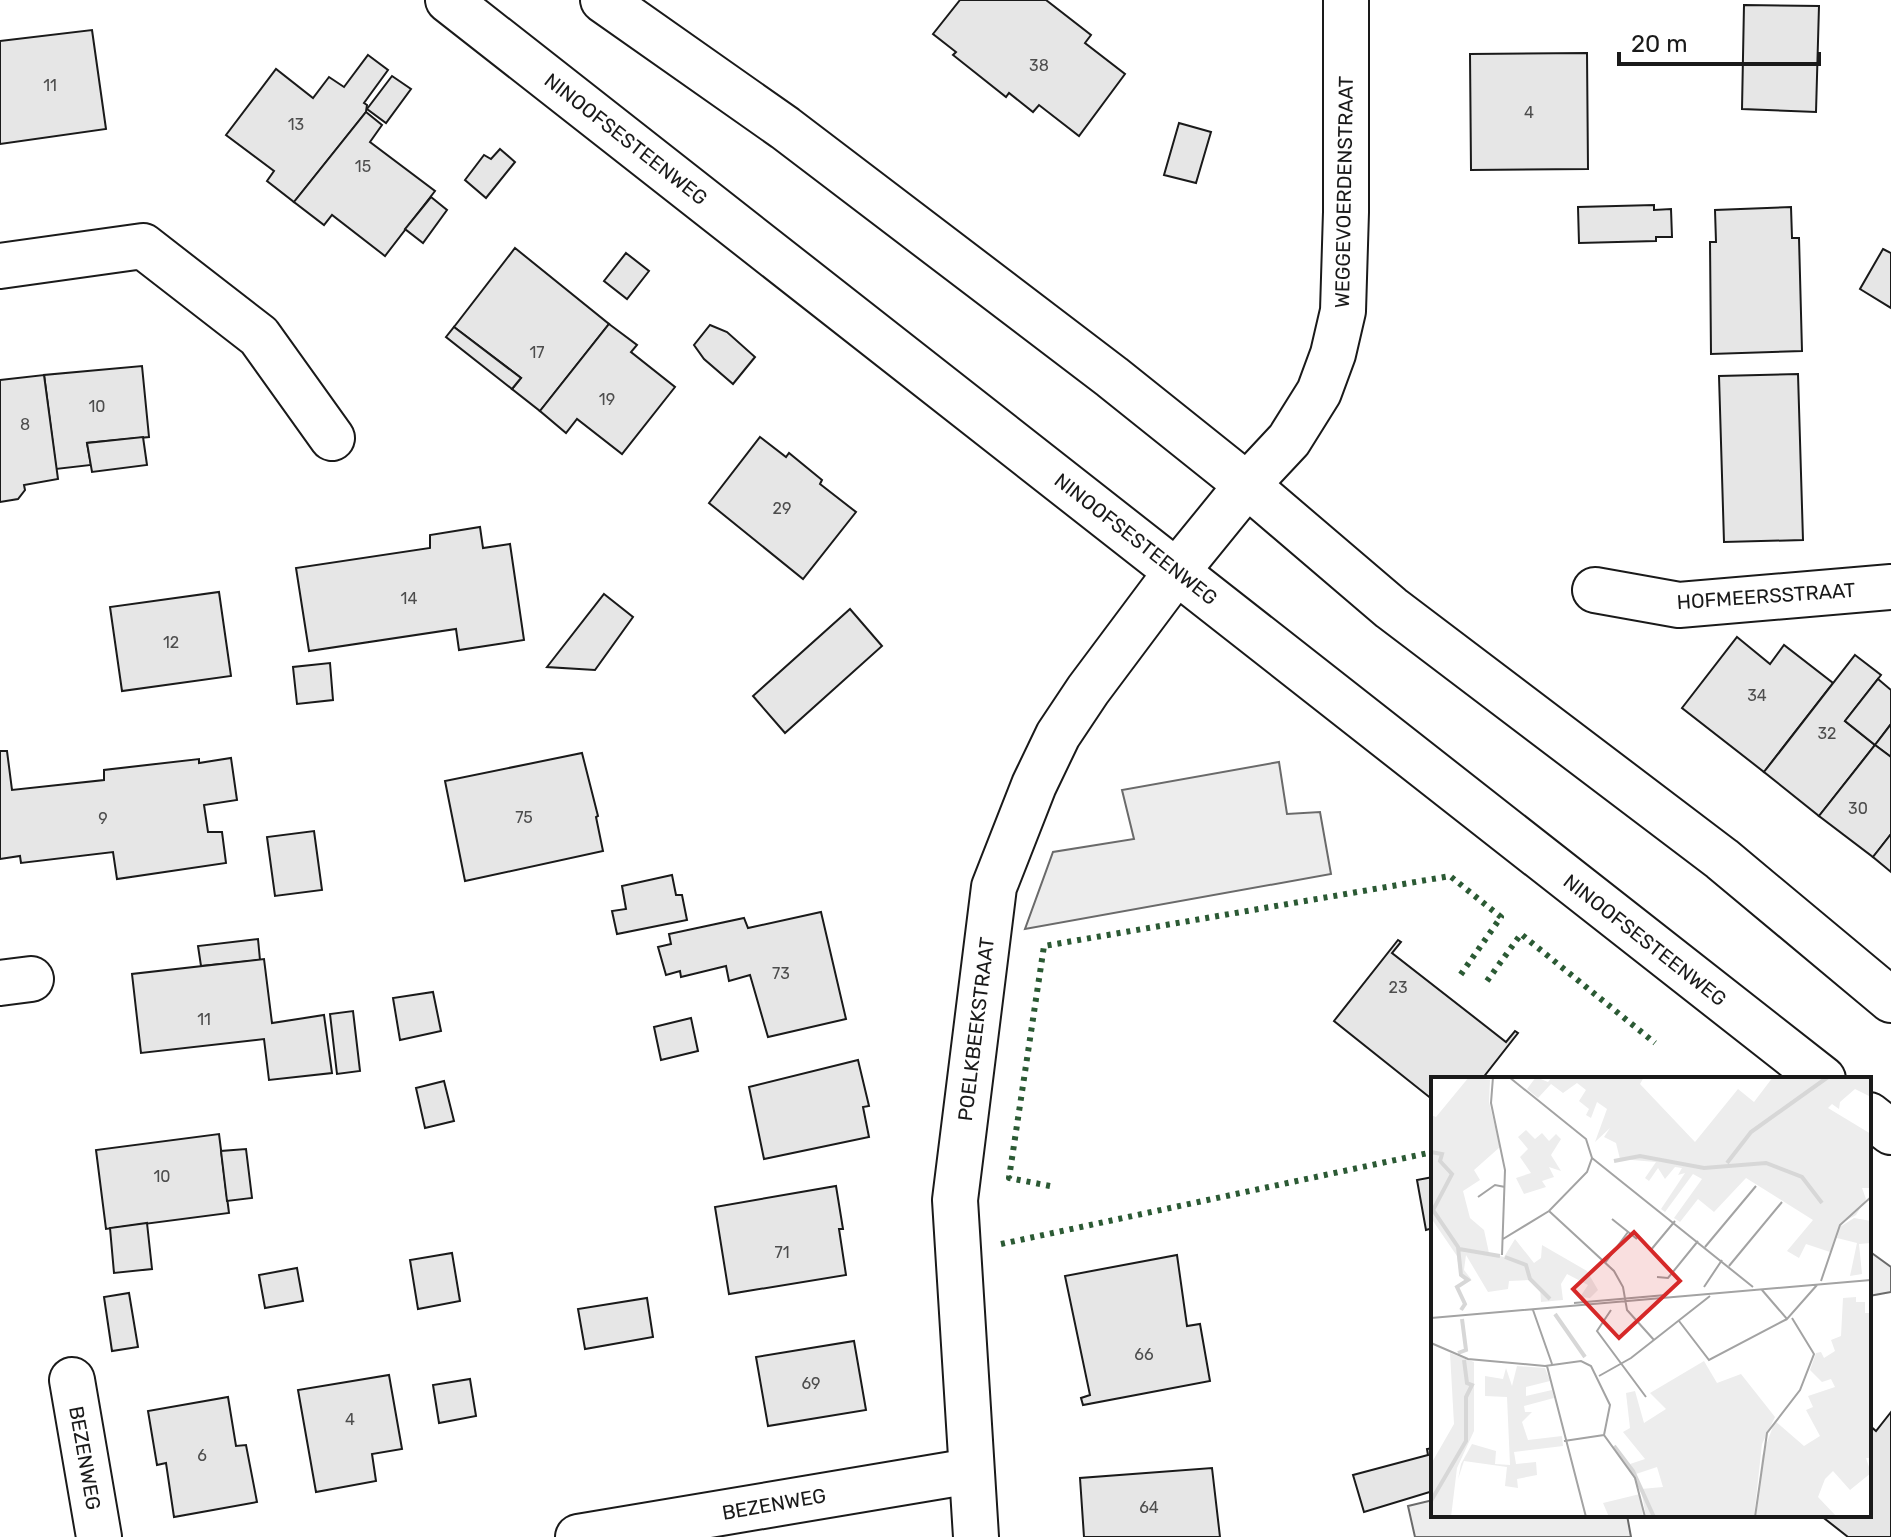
<svg xmlns="http://www.w3.org/2000/svg" width="1891" height="1537" font-family="Rubik,sans-serif">
	<style>
		.built { fill: #ededed; stroke: #6a6a6a; stroke-width: 2 }
		.building { fill: #e6e6e6; stroke: #1a1a1a; stroke-width: 2 }
		.lines { fill: none; stroke-linecap: round; stroke-linejoin: round }
		.minor-casing { stroke: #1a1a1a; stroke-width: 48 }
		.major-casing { stroke: #1a1a1a; stroke-width: 48 }
		.minor { stroke: #fff; stroke-width: 44 }
		.major { stroke: #fff; stroke-width: 44 }
		.hedge { stroke: #2b5a34; stroke-width: 6; stroke-dasharray: 4 6; stroke-linecap: butt }
		.labels { text-anchor: middle; stroke-width: 6; stroke-linejoin: round; paint-order: stroke }
		.number-label { font-size: 16px; fill: #4d4d4d }
		.street-label { font-size: 20px; fill: #1a1a1a; stroke: #fff }
		.inset-river { fill: none; stroke: #d7d7d7; stroke-width: 4 }
		.inset-road { fill: none; stroke: #a3a3a3; stroke-width: 2 }
		.view { fill: #d62828; fill-opacity: 0.15; stroke: #d62828; stroke-width: 4 }
		.inset-edge { fill: none; stroke: #1a1a1a; stroke-width: 4 }
	</style>
	<rect width="100%" height="100%" fill="#fff"/>
	<g class="built">
		<polygon points="1279,762 1287,814 1320,812 1331,874 1025,929 1053,852 1134,839 1122,790"/>
		<polygon points="1869,1251 1891,1267 1891,1292 1869,1296"/>
		<polygon points="1433,1500 1433,1515 1627,1515 1631,1537 1415,1537 1408,1506"/>
	</g>
	<g class="building">
		<polygon points="960,0 1046,0 1091,35 1085,43 1125,74 1079,136 1039,105 1033,112 1009,93 1006,97 953,55 956,52 933,34"/>
		<polygon points="1744,5 1819,6 1816,112 1742,109"/>
		<polygon points="92,30 106,129 0,144 0,41"/>
		<polygon points="1587,53 1588,169 1471,170 1470,54"/>
		<polygon points="368,55 388,70 364,103 367,105 366,112 294,202 267,181 274,171 226,135 276,69 313,98 329,77 344,87"/>
		<polygon points="392,76 411,89 386,123 367,109"/>
		<polygon points="366,112 382,125 370,142 435,191 385,256 332,215 324,225 294,202"/>
		<polygon points="1179,123 1211,132 1196,183 1164,175"/>
		<polygon points="500,149 515,162 486,198 465,180 484,155 491,159"/>
		<polygon points="431,197 447,210 423,243 405,229"/>
		<polygon points="1654,205 1654,210 1671,209 1672,237 1656,237 1656,241 1579,243 1578,207"/>
		<polygon points="1791,207 1792,238 1799,238 1802,351 1711,354 1710,242 1716,242 1715,210"/>
		<polygon points="515,248 609,324 540,411 512,389 521,378 454,327"/>
		<polygon points="1883,249 1891,253 1891,308 1860,289"/>
		<polygon points="626,253 649,271 627,299 604,281"/>
		<polygon points="609,324 637,345 631,352 675,387 622,454 577,419 566,433 540,411"/>
		<polygon points="710,325 727,332 755,357 733,384 704,359 694,345"/>
		<polygon points="454,327 521,378 512,389 446,337"/>
		<polygon points="142,366 149,437 87,443 91,465 56,469 44,375"/>
		<polygon points="1798,374 1803,540 1724,542 1719,376"/>
		<polygon points="44,375 58,479 24,485 25,490 18,499 0,502 0,380"/>
		<polygon points="143,437 147,465 92,472 87,443"/>
		<polygon points="760,437 786,457 789,453 822,480 820,484 856,512 803,579 709,503"/>
		<polygon points="480,527 483,548 510,544 524,640 459,650 456,629 309,651 296,568 430,548 430,535"/>
		<polygon points="219,592 231,676 122,691 110,607"/>
		<polygon points="604,594 633,617 595,670 547,667"/>
		<polygon points="850,609 882,646 785,733 753,696"/>
		<polygon points="1737,637 1770,664 1784,645 1833,683 1764,772 1682,708"/>
		<polygon points="1855,655 1881,675 1845,721 1875,745 1819,816 1764,772"/>
		<polygon points="330,663 333,700 297,704 293,667"/>
		<polygon points="1878,679 1891,690 1891,724 1875,745 1845,721"/>
		<polygon points="1891,724 1891,757 1875,745"/>
		<polygon points="1875,745 1891,757 1891,834 1873,857 1819,816"/>
		<polygon points="0,751 7,751 12,790 104,780 104,770 199,759 199,763 231,758 237,800 204,805 208,832 222,832 226,863 117,879 113,852 21,863 20,856 0,859"/>
		<polygon points="582,753 598,816 596,817 603,851 465,881 445,781"/>
		<polygon points="314,831 322,890 275,896 267,837"/>
		<polygon points="1891,834 1891,872 1873,857"/>
		<polygon points="672,875 676,895 682,895 687,920 617,934 612,911 626,909 622,886"/>
		<polygon points="821,912 846,1019 768,1037 750,975 729,981 726,966 681,977 680,971 666,975 658,947 671,944 669,934 744,918 748,928"/>
		<polygon points="258,939 260,960 201,966 198,946"/>
		<polygon points="1398,940 1401,942 1392,953 1506,1042 1515,1031 1518,1033 1482,1079 1433,1079 1433,1100 1334,1021"/>
		<polygon points="264,959 272,1023 324,1015 332,1073 269,1080 264,1039 141,1053 132,974"/>
		<polygon points="433,992 441,1031 400,1040 393,998"/>
		<polygon points="353,1011 360,1071 337,1074 330,1014"/>
		<polygon points="691,1018 698,1051 661,1060 654,1027"/>
		<polygon points="858,1060 869,1106 863,1107 869,1137 764,1159 749,1087"/>
		<polygon points="444,1081 454,1121 425,1128 416,1088"/>
		<polygon points="219,1134 229,1213 106,1229 96,1150"/>
		<polygon points="246,1149 252,1198 227,1201 221,1151"/>
		<polygon points="1433,1177 1433,1228 1426,1230 1417,1180"/>
		<polygon points="836,1186 843,1229 839,1229 846,1275 729,1294 715,1207"/>
		<polygon points="147,1223 152,1269 114,1273 110,1228"/>
		<polygon points="452,1253 460,1301 418,1309 410,1260"/>
		<polygon points="1177,1255 1187,1326 1200,1324 1210,1381 1083,1405 1081,1398 1090,1395 1065,1276"/>
		<polygon points="297,1268 303,1301 265,1308 259,1275"/>
		<polygon points="129,1293 138,1347 112,1351 104,1297"/>
		<polygon points="647,1298 653,1337 585,1349 578,1309"/>
		<polygon points="854,1341 866,1410 768,1426 756,1357"/>
		<polygon points="389,1375 402,1449 372,1454 376,1481 316,1492 298,1390"/>
		<polygon points="470,1379 476,1416 439,1423 433,1385"/>
		<polygon points="228,1397 236,1446 246,1445 257,1502 174,1517 166,1463 157,1465 148,1411"/>
		<polygon points="1891,1412 1891,1537 1848,1537 1820,1515 1869,1515 1869,1425 1876,1431"/>
		<polygon points="1433,1448 1433,1491 1364,1512 1353,1475 1428,1455 1427,1449"/>
		<polygon points="1212,1468 1220,1537 1084,1537 1080,1478"/>
	</g>
	<g class="lines">
		<g class="minor-casing">
			<g id="minor">
				<polyline points="0,266 143,246 259,336 332,438"/>
				<polyline points="1595,590 1679,605 1891,587"/>
				<polyline points="0,983 31,979"/>
				<polyline points="72,1380 99,1537"/>
				<polyline points="578,1537 971,1471"/>
				<polyline points="976,1537 955,1200 994,887 1034,785 1058,735 1088,690 1177,571 1247,485 1289,440 1319,392 1333,354 1343,311 1346,212 1346,0"/>
			</g>
		</g>
		<g class="major-casing">
			<g id="major">
				<polyline points="448,0 1823,1079"/>
				<polyline points="603,0 785,128 1112,377 1247,485 1391,608 1722,859 1891,1000"/>
				<polyline points="1869,1115 1891,1132"/>
			</g>
		</g>
		<use href="#minor" class="minor"/>
		<use href="#major" class="major"/>
		<g class="hedge">
			<polyline points="1487,981 1521,934 1655,1043"/>
			<polyline points="1050,1186 1009,1178 1044,946 1450,876 1501,917 1459,977"/>
			<polyline points="1001,1244 1433,1152"/>
		</g>
	</g>
	<g class="labels">
		<g class="number-label">
			<text x="1039" y="71">38</text>
			<text x="50" y="91">11</text>
			<text x="1529" y="118">4</text>
			<text x="296" y="130">13</text>
			<text x="363" y="172">15</text>
			<text x="537" y="358">17</text>
			<text x="607" y="405">19</text>
			<text x="97" y="412">10</text>
			<text x="25" y="430">8</text>
			<text x="782" y="514">29</text>
			<text x="409" y="604">14</text>
			<text x="171" y="648">12</text>
			<text x="1757" y="701">34</text>
			<text x="1827" y="739">32</text>
			<text x="1858" y="814">30</text>
			<text x="524" y="823">75</text>
			<text x="103" y="824">9</text>
			<text x="781" y="979">73</text>
			<text x="1398" y="993">23</text>
			<text x="204" y="1025">11</text>
			<text x="162" y="1182">10</text>
			<text x="782" y="1258">71</text>
			<text x="1144" y="1360">66</text>
			<text x="811" y="1389">69</text>
			<text x="350" y="1425">4</text>
			<text x="202" y="1461">6</text>
			<text x="1149" y="1513">64</text>
		</g>
		<g class="street-label">
			<text transform="translate(626 139) rotate(38)" y="7">NINOOFSESTEENWEG</text>
			<text transform="translate(1344 192) rotate(-89)" y="7">WEGGEVOERDENSTRAAT</text>
			<text transform="translate(1136 539) rotate(38)" y="7">NINOOFSESTEENWEG</text>
			<text transform="translate(1766 596) rotate(-4)" y="7">HOFMEERSSTRAAT</text>
			<text transform="translate(1645 940) rotate(38)" y="7">NINOOFSESTEENWEG</text>
			<text transform="translate(976 1029) rotate(-83)" y="7">POELKBEEKSTRAAT</text>
			<text transform="translate(85 1458) rotate(80)" y="7">BEZENWEG</text>
			<text transform="translate(774 1504) rotate(-10)" y="7">BEZENWEG</text>
		</g>
	</g>
	<g transform="translate(1431 1077)">
		<rect width="440" height="440" fill="#fff"/>
		<path d="M38 0 59 3 58 25 69 70 43 93 49 103 32 114 39 141 53 153 58 176 73 180 84 162 103 186 110 181 111 168 156 194 167 213 159 221 149 220 157 208 136 197 130 207 132 223 110 225 109 211 99 203 78 204 77 212 57 215 35 178 33 193 40 202 36 205 29 199 26 179 0 141V38L5 40ZM105 0 117 5 121 0H213L209 7 264 65 307 12 323 25 342 0H440V20L424 12 409 25 408 32 401 27 397 31 440 57V111H431L435 122 425 138 412 145 399 175 375 167 368 181 356 174 382 143 315 101 283 135 267 122 249 145 243 141 271 102 262 97 234 135 230 132 254 96 247 98 251 91 244 90 234 102 227 91 218 104 214 101 225 85 189 82 185 66 173 60 179 51 164 65 176 32 166 25 160 41 155 38 158 32 148 24 155 13 146 6 132 16 120 7 107 21 96 12ZM95 53 104 62 111 56 118 64 125 57 130 62 120 78 130 94 118 90 123 100 111 104 115 110 93 117 85 101 100 96 89 80 97 72 87 60ZM423 141 440 144V166L428 167 431 197 419 199 426 166 406 161 409 150ZM425 220V225H434V236H440V381H435L440 396 419 413 402 394 394 402 387 420 406 440H325L331 379 344 344 373 369 389 359 375 333 382 330 377 319 404 310 400 302 391 305 379 293 385 276 390 275 393 281 404 274 400 263 410 259 412 221ZM19 276 43 285V354L26 391 20 440H0V387L23 347ZM273 284 286 306 310 297 344 340 331 367 323 440H215L210 412 232 410 226 390 205 397 199 387 214 382 192 355 199 351 195 316 204 314 213 346 235 332 219 316ZM86 289 114 291 119 304 95 310V319L121 313 123 321 93 329 94 335H101L91 345 97 363 131 359 132 369 83 375 85 387 105 385 106 398 86 402 87 411 74 409 76 390 33 384 27 402 30 387 41 367 65 374 64 387 79 388 76 320 54 319V299L72 302 75 291 81 309ZM209 417 212 440H178L172 426Z" fill="#ededed"/>
		<path class="inset-river" d="M0 75 11 77 9 84 21 97 2 133 27 170 30 198 37 203 26 210 34 227 30 233M183 84 209 79 273 91 335 86 371 100 391 126M296 86 320 55 397 0M28 172 69 179M74 180 95 188 99 202 119 222M124 237 154 280M27 276 35 273 31 242M183 369 202 394 223 440M0 424 35 364V320L41 308 36 306 33 283"/>
		<path class="inset-road" d="M62 0 60 26 74 93 71 178M161 81 322 210M47 120 64 108 74 110M118 134 183 194 192 210 196 233 223 263M181 142 206 162M72 162 118 134 156 95 161 81 155 62 78 0M274 170 325 109M219 174 244 144M174 186 197 155M298 189 351 125M226 200 237 201 267 164M390 204 409 148 440 120M273 210 291 183M331 213 356 242 386 208M143 226 235 218M102 233 121 287M180 233 166 254 215 320M0 241 440 203M248 244 278 283 356 242M0 266 37 282 114 289 150 284 160 289 179 328 173 358 204 401 214 440M116 289 155 440M168 299 200 281 279 219M133 364 173 358M324 440 336 356 369 313 383 277 361 241"/>
		<path class="view" d="M203 155 249 204 188 261 142 212Z"/>
		<rect width="440" height="440" class="inset-edge"/>
	</g>
	<path d="M1619 52v12h200v-12" fill="none" stroke="#1a1a1a" stroke-width="4"/>
	<text x="1631" y="52" font-size="24" fill="#1a1a1a" stroke="#ffffff" stroke-width="6" paint-order="stroke">20 m</text>
</svg>
